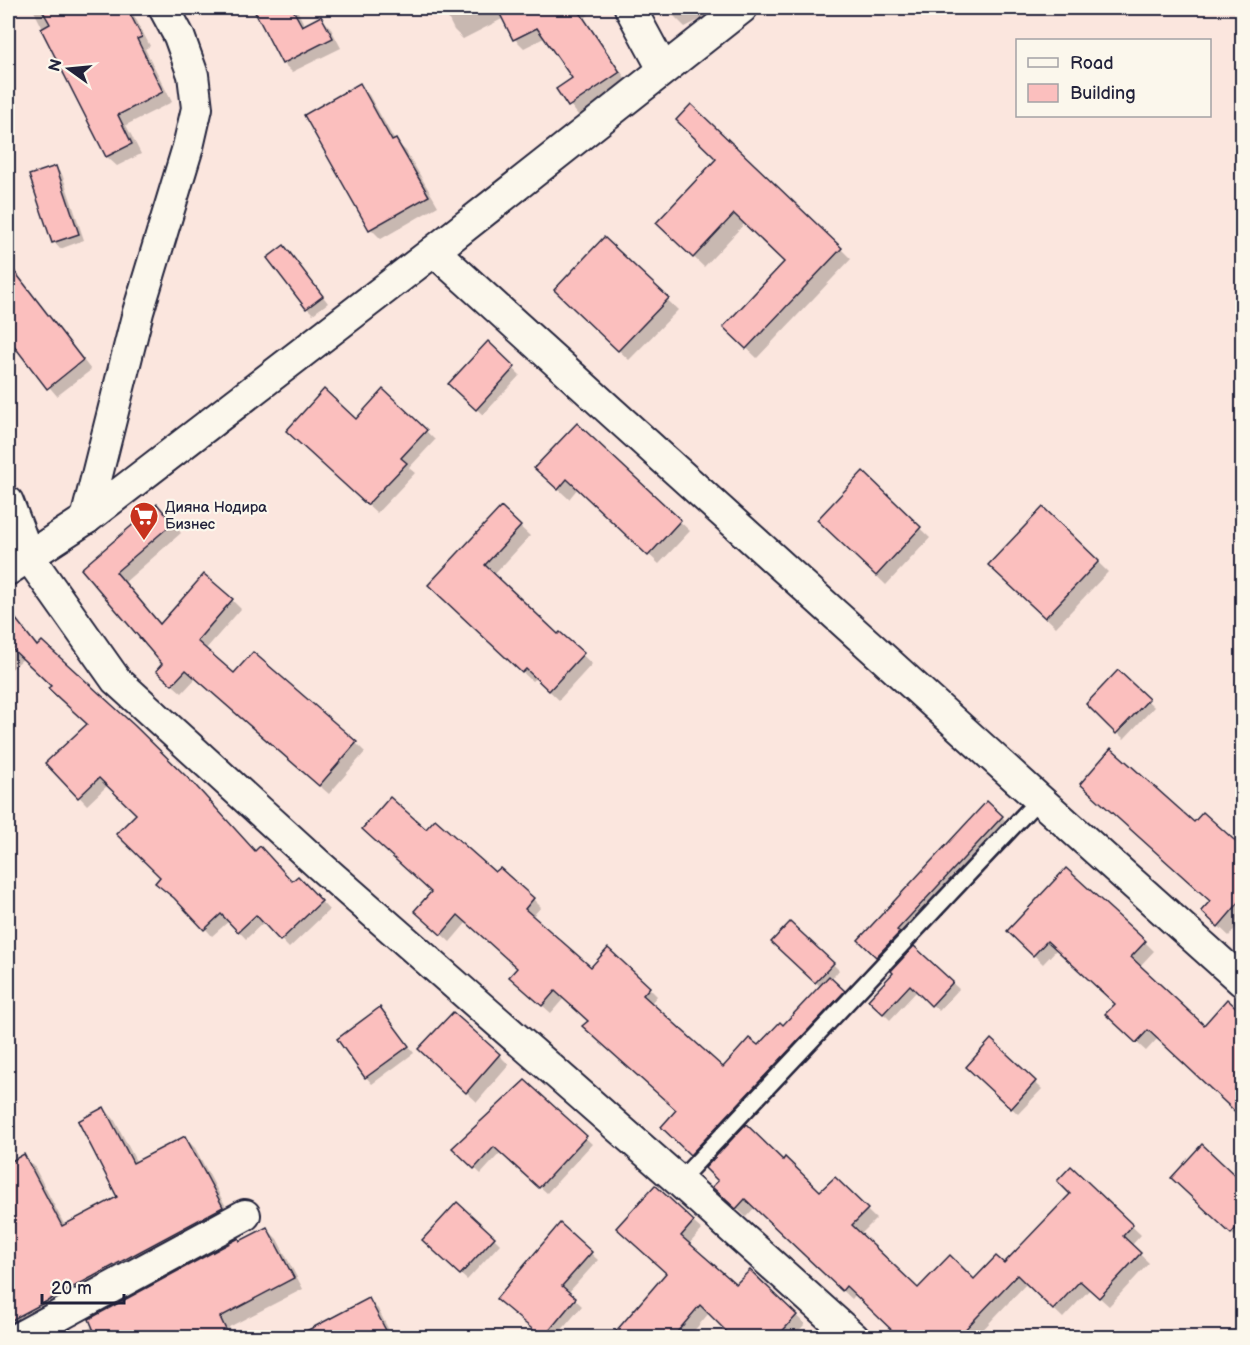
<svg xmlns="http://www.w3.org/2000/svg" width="1250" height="1345" font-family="'Balsamiq Sans',sans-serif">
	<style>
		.shadow { fill: #0003 }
		.building { fill: #fbbfbe; stroke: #22223b; stroke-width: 1.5 }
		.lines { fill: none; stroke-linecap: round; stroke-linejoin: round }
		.service-casing { stroke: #22223b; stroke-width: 20 }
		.minor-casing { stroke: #22223b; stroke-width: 34 }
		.service { stroke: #fbf7ec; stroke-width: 15 }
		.minor { stroke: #fbf7ec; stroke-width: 30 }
		.labels { text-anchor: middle; stroke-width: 4.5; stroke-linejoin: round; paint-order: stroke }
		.poi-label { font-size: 15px; fill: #22223b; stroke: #fbf7ec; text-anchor: start }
	</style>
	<rect width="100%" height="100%" fill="#fbe6de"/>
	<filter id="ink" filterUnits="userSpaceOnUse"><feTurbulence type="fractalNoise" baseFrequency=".0167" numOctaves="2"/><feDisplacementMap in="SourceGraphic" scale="12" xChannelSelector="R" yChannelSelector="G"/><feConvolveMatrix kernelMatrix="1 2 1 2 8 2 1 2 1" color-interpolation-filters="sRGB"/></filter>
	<g filter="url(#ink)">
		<g class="shadow">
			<polygon points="29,8 130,8 150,46 145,49 172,102 126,125 141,154 117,166 107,157 33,9"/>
			<polygon points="251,8 296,8 305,26 321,18 330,27 341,48 292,72 283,63"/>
			<polygon points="443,8 585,8 589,15 584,18 628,82 579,116 558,90 574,79 546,37 524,48 515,39 504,18 463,39 454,30"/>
			<polygon points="669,8 723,8 685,27 675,17"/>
			<polygon points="359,85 369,95 395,141 406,151 438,206 381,239 371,229"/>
			<polygon points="718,159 841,249 851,259 757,358 725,327 786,263 745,223 704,267 658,223"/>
			<polygon points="55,168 62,174 84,240 60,249 54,242"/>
			<polygon points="604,239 678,310 629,360 566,300"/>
			<polygon points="290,253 328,303 313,314 307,308"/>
			<polygon points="8,262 91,370 57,396 19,351 8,357"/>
			<polygon points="488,344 520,375 483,415 450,384"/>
			<polygon points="356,421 426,431 435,440 409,468 415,473 377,513 297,440"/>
			<polygon points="577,425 690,531 659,564 578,488 569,499 546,478"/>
			<polygon points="863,474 930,538 886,585 819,520"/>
			<polygon points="501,509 530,536 493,576 558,636 560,634 592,664 559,700 536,678 532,681 440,594"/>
			<polygon points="1043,509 1108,572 1056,627 1000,575"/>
			<polygon points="166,515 181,533 124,583 161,626 232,600 241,609 205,650 235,675 356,743 365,752 329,794 196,678 182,693 167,680 164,664 84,569"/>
			<polygon points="14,619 38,647 255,853 292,883 306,885 329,910 289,948 264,922 246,939 229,921 212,936 205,928 138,814 108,785 87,805 47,763 88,724 52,686 23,659 8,672 8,624"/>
			<polygon points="1118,672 1154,707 1124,739 1088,704"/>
			<polygon points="1203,814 1242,849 1242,920 1229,936 1213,921 1212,901 1194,824"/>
			<polygon points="1002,817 1012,827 887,966 860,940"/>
			<polygon points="426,831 533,899 541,907 532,917 591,969 649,988 657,996 651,1003 723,1069 758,1048 783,1027 821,987 773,942 790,924 839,970 831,980 852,1000 699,1162 663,1127 678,1110 564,998 551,1013 519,985 519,968 467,922 450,942 425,919 432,892"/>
			<polygon points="1009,931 1145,942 1154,951 1139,967 1204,1027 1228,1002 1242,1016 1242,1117 1158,1038 1146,1051 1116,1024 1117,1004 1057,949 1043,964"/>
			<polygon points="914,948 959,989 939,1011 917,991 890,1020 870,1000"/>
			<polygon points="380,1009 414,1053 372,1084 366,1077"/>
			<polygon points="991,1041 1042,1089 1018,1114 968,1067"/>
			<polygon points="499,1055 509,1065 477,1102 431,1059"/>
			<polygon points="525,1082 592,1144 547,1193 501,1152 481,1174 454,1148"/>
			<polygon points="104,1108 114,1119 137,1163 185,1138 195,1148 232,1218 8,1338 8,1165 24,1156 34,1166 65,1226 119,1197"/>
			<polygon points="1202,1147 1242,1184 1242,1243 1183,1188"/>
			<polygon points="783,1162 820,1193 835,1179 876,1219 860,1235 918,1290 974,1281 1004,1265 1072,1194 1071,1168 1141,1235 1131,1246 1149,1263 1109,1306 1090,1289 1063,1318 1027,1283 975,1338 902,1338 856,1294 852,1299 755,1207 746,1217 714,1187"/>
			<polygon points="693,1222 702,1230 688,1245 736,1286 750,1272 805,1324 792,1338 735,1338 709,1313 688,1338 613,1338 668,1274 626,1236"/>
			<polygon points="560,1225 598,1260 568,1293 582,1306 555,1338 543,1338 505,1306"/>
			<polygon points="267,1229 277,1239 303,1289 229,1327 234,1338 72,1338"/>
			<polygon points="494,1238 500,1244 467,1280 430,1246"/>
			<polygon points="369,1300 378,1309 393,1338 323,1338"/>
		</g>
		<g class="building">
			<polygon points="41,8 127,8 142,37 137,39 163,92 118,115 132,144 106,157 41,29 50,24"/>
			<polygon points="253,8 292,8 302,26 321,16 333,38 282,64"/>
			<polygon points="497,8 577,8 620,72 568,107 556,89 572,78 537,28 513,40"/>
			<polygon points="360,83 392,141 396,139 429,196 369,230 304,115"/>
			<polygon points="691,104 842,248 746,349 723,327 784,262 734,214 693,258 656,223 716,159 676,120"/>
			<polygon points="56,166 79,234 52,243 29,175"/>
			<polygon points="604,237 669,298 618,351 554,290"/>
			<polygon points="284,245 323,296 306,309 267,258"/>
			<polygon points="8,263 83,360 47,389 8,338"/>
			<polygon points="488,341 515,367 476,410 448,384"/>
			<polygon points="324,389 356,419 383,389 427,430 401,458 407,463 367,505 286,431"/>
			<polygon points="577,423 681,520 648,556 567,479 558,490 534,468"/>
			<polygon points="863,471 921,527 876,576 817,520"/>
			<polygon points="157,504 173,523 116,572 160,624 204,574 233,599 197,641 234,673 253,652 357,742 319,786 186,670 172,685 156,671 162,664 81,569"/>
			<polygon points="501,507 521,526 485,565 558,634 560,632 584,653 549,691 526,669 522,673 428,585"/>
			<polygon points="1043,507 1099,561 1045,618 988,565"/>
			<polygon points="8,609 37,646 42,641 135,726 196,786 255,851 260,846 292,881 298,876 322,901 280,941 256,915 238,932 221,914 204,930 174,898 155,883 160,877 116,834 136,814 99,778 78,798 45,763 87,724 48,688 51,686 8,645"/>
			<polygon points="1118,670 1149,699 1116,734 1086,704"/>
			<polygon points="1111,748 1194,822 1203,812 1242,847 1242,899 1218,927 1201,911 1210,901 1080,784"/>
			<polygon points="390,797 426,829 435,819 495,872 500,868 534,898 525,909 591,967 608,948 650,987 643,995 723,1067 749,1038 758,1045 780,1022 783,1025 829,976 845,991 690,1155 661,1127 676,1110 582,1026 588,1021 555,991 542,1006 509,977 517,968 458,915 441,935 414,911 431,892 362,829"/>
			<polygon points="987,801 1003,816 897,930 900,932 876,957 858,940"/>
			<polygon points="1066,868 1146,941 1131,957 1204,1025 1227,999 1242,1013 1242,1118 1148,1030 1136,1043 1105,1014 1115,1004 1047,941 1033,956 1007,931"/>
			<polygon points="790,922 834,963 815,983 771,942"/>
			<polygon points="914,946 953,982 931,1006 910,985 883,1014 868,1000 893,973 891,971"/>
			<polygon points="380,1007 409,1046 365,1078 337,1039"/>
			<polygon points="453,1012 500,1054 466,1093 418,1049"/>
			<polygon points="991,1039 1036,1081 1011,1109 966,1067"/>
			<polygon points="525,1080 587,1136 539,1188 494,1147 474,1169 452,1148"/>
			<polygon points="104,1107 133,1163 185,1136 223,1207 8,1322 8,1163 24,1154 62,1226 117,1197 78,1121"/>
			<polygon points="746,1124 783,1160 785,1157 820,1191 835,1177 868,1209 852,1225 918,1288 950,1255 974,1279 996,1256 1004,1263 1070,1194 1057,1181 1071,1166 1133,1225 1123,1236 1141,1253 1099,1298 1080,1281 1053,1310 1017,1275 957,1338 900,1338 846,1286 842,1291 745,1199 736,1209 712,1187 718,1181 705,1168"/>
			<polygon points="1202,1144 1242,1182 1242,1221 1231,1234 1171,1178"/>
			<polygon points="655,1185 694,1221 681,1236 736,1284 750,1270 797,1315 776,1338 733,1338 700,1305 672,1338 610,1338 666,1273 616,1228"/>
			<polygon points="457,1202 495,1237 460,1275 422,1240"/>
			<polygon points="560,1223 592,1252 562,1286 576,1298 543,1338 496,1299"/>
			<polygon points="267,1227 294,1278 220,1317 230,1338 97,1338 89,1319 239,1238 240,1241"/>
			<polygon points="369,1298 390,1338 293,1338"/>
		</g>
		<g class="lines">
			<g class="service-casing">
				<polyline id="service" points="679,1181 1039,799"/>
			</g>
			<g class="minor-casing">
				<g id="minor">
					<polyline points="630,8 663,69"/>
					<polyline points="434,251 1039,799 1242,981"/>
					<polyline points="8,502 29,557 116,680 319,865 679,1181 854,1338"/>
					<polyline points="86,519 138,312 188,147 197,108 193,75 179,36 164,8"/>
					<polyline points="8,570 86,519 434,251 742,8"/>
					<polyline points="18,1338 245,1215"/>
				</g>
			</g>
			<use href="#service" class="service"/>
			<use href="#minor" class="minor"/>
		</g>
	</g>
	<defs>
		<g id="supermarket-pin" transform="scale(1.5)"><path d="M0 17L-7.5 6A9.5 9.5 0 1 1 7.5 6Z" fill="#c8321e" stroke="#fbf7ec"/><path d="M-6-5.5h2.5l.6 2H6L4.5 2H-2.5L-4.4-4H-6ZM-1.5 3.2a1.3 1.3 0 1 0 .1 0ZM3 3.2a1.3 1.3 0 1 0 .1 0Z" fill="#fff"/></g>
	</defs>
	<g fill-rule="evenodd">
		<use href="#supermarket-pin" x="144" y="516"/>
	</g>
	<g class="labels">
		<g class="poi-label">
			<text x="165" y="512">Дияна Нодира<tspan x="165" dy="17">Бизнес</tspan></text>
		</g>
	</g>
	<rect width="1250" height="1345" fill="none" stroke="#fbf7ec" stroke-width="30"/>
	<rect x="15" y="15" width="1220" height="1315" fill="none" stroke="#22223b" stroke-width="2" filter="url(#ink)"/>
	<rect x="1016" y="39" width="195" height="78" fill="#fbf7ec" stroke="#a4a2a5" stroke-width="1.5"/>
	<rect x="1028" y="58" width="30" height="9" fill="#fbf7ec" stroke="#a4a2a5" stroke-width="1.5"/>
	<text x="1070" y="69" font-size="18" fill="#22223b">Road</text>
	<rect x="1028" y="84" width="30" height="18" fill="#fbbfbe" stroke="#a4a2a5" stroke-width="1.5"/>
	<text x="1070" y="99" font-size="18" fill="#22223b">Building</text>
	<g transform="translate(69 69) rotate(285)" stroke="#fbf7ec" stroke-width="4.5" paint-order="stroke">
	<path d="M0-4.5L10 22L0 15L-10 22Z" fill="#22223b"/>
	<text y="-9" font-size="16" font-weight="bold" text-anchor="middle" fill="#22223b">N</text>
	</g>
	<path d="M42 1294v9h82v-9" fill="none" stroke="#22223b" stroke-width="3"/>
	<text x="51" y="1294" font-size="18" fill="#22223b" stroke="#fbf7ec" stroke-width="4.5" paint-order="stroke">20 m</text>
</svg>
